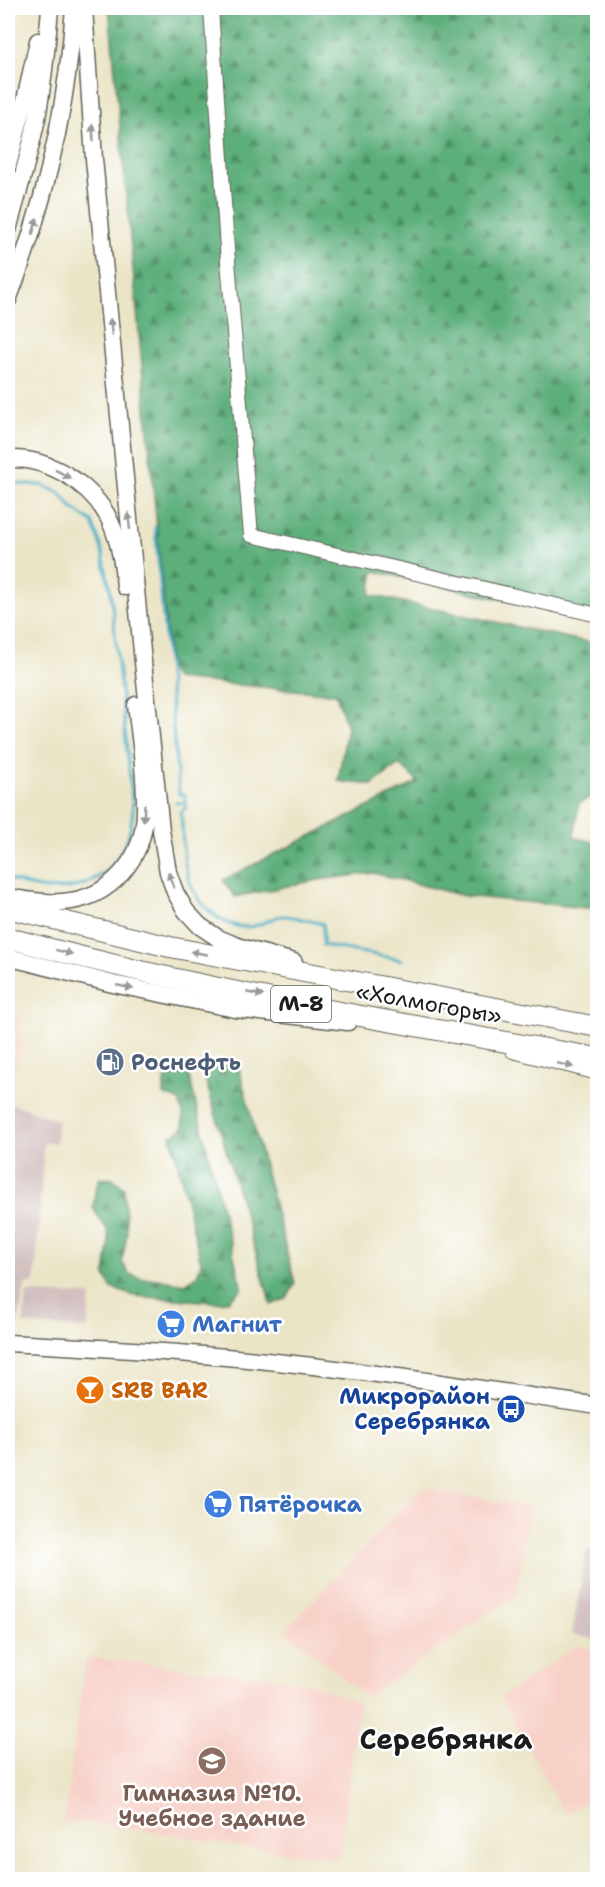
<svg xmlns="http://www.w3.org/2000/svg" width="605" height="1887" font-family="'Shantell Sans',sans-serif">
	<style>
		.built { fill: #f7d1c8 }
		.industrial { fill: #d2bfc0 }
		.forest { fill: url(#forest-firs); stroke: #3c654b; stroke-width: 1.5 }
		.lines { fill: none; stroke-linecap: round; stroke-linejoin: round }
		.stream { stroke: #44acc3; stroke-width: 3 }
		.minor-casing { stroke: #646258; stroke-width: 16 }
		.major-casing { stroke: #646258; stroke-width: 19 }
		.highway-casing { stroke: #646258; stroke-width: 22 }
		.minor { stroke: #fff; stroke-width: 14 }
		.major { stroke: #fff; stroke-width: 16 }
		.highway { stroke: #fff; stroke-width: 20 }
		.oneway { fill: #999 }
		.labels { text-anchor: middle; stroke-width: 5; stroke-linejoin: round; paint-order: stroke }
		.shield { fill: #fff; stroke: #606060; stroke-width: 1.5 }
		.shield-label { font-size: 21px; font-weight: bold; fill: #1c1c1c }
		.street-label { font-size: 22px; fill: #1c1c1c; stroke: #fff }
		.service-label { font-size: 22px; font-weight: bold; fill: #4e5e75; stroke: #fff; text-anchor: start }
		.shop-label { font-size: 22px; font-weight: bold; fill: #366cbe; stroke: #fff; text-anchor: start }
		.food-label { font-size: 22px; font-weight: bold; fill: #c56008; stroke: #fff; text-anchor: start }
		.transit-label { font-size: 22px; font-weight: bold; fill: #164399; stroke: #fff; text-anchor: end }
		.education-label { font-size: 22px; font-weight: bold; fill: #785e54; stroke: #fff }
		.district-label { font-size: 28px; font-weight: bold; fill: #1c1c1c; stroke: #fff }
	</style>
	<defs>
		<pattern id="forest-firs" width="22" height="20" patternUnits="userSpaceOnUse" patternTransform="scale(1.5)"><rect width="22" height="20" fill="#5cae7a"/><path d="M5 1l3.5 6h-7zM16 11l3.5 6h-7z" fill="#4b8d63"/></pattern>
	</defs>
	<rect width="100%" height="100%" fill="#fff"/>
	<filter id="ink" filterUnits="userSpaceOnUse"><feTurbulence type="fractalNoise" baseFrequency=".0167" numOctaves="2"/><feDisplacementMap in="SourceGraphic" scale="12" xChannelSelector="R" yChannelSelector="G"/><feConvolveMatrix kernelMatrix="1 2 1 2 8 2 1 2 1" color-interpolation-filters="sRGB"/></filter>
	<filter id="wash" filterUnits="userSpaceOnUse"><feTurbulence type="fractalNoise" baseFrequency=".008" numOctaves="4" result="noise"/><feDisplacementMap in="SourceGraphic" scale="24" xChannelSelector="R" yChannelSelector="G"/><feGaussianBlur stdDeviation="1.35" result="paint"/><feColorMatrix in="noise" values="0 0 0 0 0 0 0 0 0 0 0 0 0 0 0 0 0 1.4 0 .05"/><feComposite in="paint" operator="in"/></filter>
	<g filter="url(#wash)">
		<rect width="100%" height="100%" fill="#ebe5c8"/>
		<g class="built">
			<polygon points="8,984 13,991 22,1043 13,1078 8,1077"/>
			<polygon points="422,1488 530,1507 516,1595 367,1697 285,1630"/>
			<polygon points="577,1645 597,1650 597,1798 564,1814 501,1698"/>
			<polygon points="86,1657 305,1682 359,1702 339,1859 244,1847 155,1832 64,1820"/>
		</g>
		<g class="industrial">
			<polygon points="8,1077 13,1078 9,1103 58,1120 56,1142 44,1143 35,1283 25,1284 18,1324 8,1324"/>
			<polygon points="27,1293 91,1295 87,1329 23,1324"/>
			<polygon points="597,1542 597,1640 572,1634 586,1553"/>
		</g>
		<g class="forest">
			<polygon points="109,8 597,8 597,621 374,571 370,595 597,644 597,794 579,803 574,837 597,843 597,909 464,896 374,873 318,880 235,897 223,880 418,782 399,764 372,785 338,781 347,727 336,694 175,679 170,670"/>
			<polygon points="238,1065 295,1284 286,1299 271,1305 205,1078 215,1067"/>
			<polygon points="176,1073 189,1076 242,1289 228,1301 215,1302 134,1296 111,1288 105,1275 109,1245 108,1231 93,1208 95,1193 99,1179 113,1178 124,1188 127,1233 122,1262 129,1274 143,1279 157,1279 185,1284 197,1276 201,1262 171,1136 183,1128 183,1113 179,1100 164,1095 164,1080"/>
		</g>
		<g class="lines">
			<g class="stream">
				<path d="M8 483 41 485 60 493 72 508 92 522 101 546 111 595 133 808C130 863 94 895 39 888 29 886 18 882 8 879"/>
				<path d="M155 527 179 794 185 795 186 808 181 811C183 833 182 859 189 880 197 904 221 927 247 927 262 927 270 917 282 916 291 915 313 922 323 924V945L402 960"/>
				<polyline points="176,803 186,802"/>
			</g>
		</g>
	</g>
	<g filter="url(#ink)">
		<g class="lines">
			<g class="minor-casing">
				<g id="minor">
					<polyline points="211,8 227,249 251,535 598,615"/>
					<polyline points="513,1051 598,1073"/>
				</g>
			</g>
			<g class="major-casing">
				<g id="major">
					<polyline points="84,8 94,159 143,662 161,830 168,872 175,892 186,911 200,926 218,938 240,947 294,962"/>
					<polyline points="8,165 26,96 38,41"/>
					<path d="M8 230C18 193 29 156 37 118 44 81 47 44 50 8"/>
					<path d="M8 300C45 205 67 110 74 8"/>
					<path d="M8 459C47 457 88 482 107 515 119 537 123 563 125 587"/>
					<path d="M8 897C25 900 44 904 62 902 111 899 145 858 145 810 146 775 140 740 136 705"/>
					<polyline points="8,957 113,984 235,1009 348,1022"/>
					<path d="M8 1343C80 1347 154 1350 226 1357 351 1368 474 1388 598 1406"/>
				</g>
			</g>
			<g class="highway-casing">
				<g id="highway">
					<polyline points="8,908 170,947 598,1027"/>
					<path d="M8 938C50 949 93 960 136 970 288 1005 443 1031 598 1058"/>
				</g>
			</g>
			<use href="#minor" class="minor"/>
			<use href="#major" class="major"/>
			<use href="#highway" class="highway"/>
		</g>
		<defs><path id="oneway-solid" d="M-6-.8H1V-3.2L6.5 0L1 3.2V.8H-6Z" transform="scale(1.5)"/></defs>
		<g class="oneway">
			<use href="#oneway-solid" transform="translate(93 133) rotate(-94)"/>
			<use href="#oneway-solid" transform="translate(35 226) rotate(-74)"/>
			<use href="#oneway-solid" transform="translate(111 327) rotate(-96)"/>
			<use href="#oneway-solid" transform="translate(63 474) rotate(29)"/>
			<use href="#oneway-solid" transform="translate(129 521) rotate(-96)"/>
			<use href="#oneway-solid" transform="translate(144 813) rotate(93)"/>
			<use href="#oneway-solid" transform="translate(171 880) rotate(-109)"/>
			<use href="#oneway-solid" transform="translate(64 952) rotate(14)"/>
			<use href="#oneway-solid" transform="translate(199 953) rotate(-169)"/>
			<use href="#oneway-solid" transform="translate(125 987) rotate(13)"/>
			<use href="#oneway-solid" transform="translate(255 994) rotate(11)"/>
			<use href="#oneway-solid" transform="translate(565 1065) rotate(14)"/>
		</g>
	</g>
	<defs>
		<g id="fuel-disc" transform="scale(1.5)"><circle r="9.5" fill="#5c6f8a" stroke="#fff"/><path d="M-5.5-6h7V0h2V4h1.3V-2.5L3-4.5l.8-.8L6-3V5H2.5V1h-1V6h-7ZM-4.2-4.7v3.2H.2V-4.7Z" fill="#fff"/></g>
		<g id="supermarket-disc" transform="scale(1.5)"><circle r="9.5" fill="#3f7fe0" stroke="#fff"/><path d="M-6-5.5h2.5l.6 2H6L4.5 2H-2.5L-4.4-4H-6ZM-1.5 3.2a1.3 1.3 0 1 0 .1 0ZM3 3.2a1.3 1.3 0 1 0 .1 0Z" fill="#fff"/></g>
		<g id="bar-disc" transform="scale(1.5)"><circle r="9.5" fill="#e8710a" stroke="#fff"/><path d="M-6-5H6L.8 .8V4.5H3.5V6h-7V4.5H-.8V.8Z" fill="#fff"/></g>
		<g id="bus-disc" transform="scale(1.5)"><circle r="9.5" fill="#1a4fb4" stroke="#fff"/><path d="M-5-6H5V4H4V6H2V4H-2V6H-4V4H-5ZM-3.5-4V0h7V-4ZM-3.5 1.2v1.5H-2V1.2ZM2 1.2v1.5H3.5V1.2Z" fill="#fff"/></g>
		<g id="school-disc" transform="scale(1.5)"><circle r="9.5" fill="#8d6e63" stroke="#fff"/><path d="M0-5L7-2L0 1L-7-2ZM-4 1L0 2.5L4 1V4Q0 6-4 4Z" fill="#fff"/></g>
	</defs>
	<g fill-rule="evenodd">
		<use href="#fuel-disc" x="110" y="1062"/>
		<use href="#supermarket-disc" x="171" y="1324"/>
		<use href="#bar-disc" x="90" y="1390"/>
		<use href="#bus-disc" x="511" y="1409"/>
		<use href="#supermarket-disc" x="218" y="1504"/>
		<use href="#school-disc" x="212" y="1761"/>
	</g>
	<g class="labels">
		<rect class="shield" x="271" y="986" width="60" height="36" rx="4.5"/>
		<g class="shield-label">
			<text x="301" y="1011">М-8</text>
		</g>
		<g class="street-label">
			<text transform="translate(429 1003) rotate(10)" y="8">«Холмогоры»</text>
		</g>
		<g class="service-label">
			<text x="131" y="1070">Роснефть</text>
		</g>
		<g class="shop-label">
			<text x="192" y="1332">Магнит</text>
			<text x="239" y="1512">Пятёрочка</text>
		</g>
		<g class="food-label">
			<text x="111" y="1398">SRB BAR</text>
		</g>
		<g class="transit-label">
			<text x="490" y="1404">Микрорайон<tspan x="490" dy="25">Серебрянка</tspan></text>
		</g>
		<g class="education-label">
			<text x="212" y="1801">Гимназия №10.<tspan x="212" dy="25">Учебное здание</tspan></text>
		</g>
		<g class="district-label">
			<text x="446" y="1749">Серебрянка</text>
		</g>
	</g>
	<rect width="605" height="1887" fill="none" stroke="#fff" stroke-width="30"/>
</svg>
